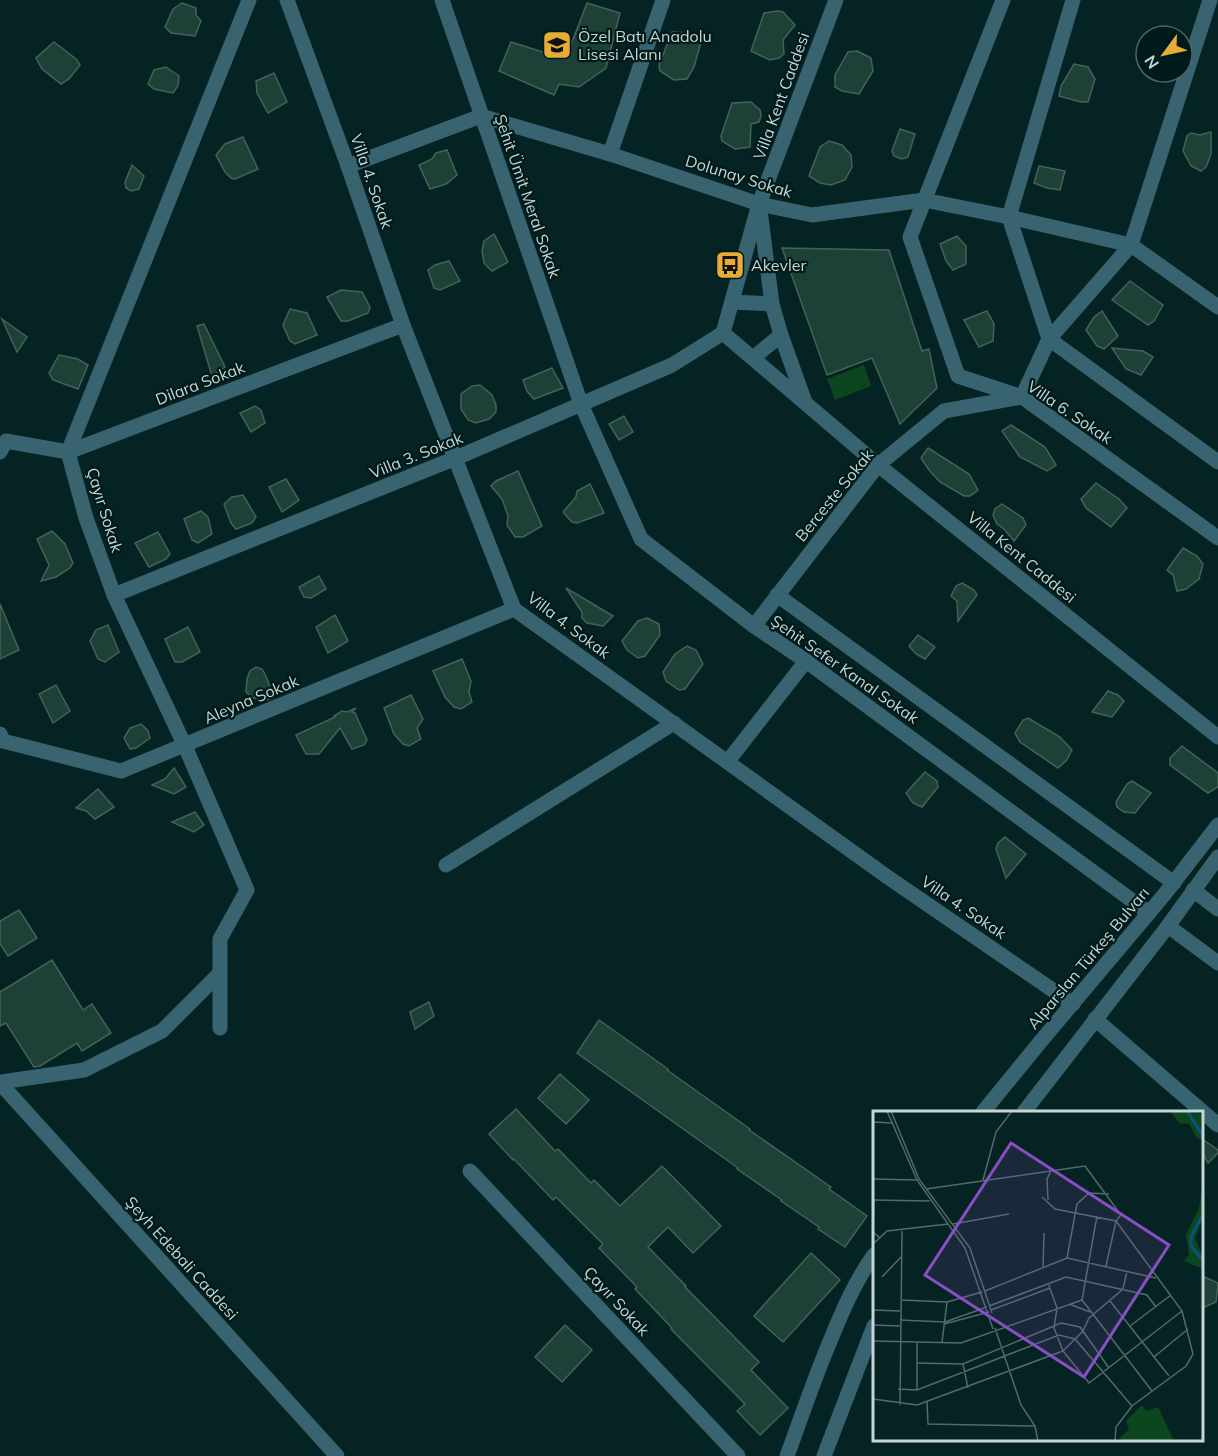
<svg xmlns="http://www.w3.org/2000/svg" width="1218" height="1456" font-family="Mulish,sans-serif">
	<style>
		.green { fill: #0b461e }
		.building { fill: #1d4137; stroke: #466158; stroke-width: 1.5 }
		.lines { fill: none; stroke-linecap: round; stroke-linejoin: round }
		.minor { stroke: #376470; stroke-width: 15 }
		.tertiary { stroke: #376470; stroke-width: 15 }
		.labels { text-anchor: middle; stroke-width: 4.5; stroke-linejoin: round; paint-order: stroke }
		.poi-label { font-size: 16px; fill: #c6d6d6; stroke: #001a1a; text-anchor: start }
		.street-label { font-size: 16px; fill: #c6d6d6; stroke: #001a1a }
		.inset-river { fill: none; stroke: #08537b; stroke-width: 3 }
		.inset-road { fill: none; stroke: #526b6b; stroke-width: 1.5 }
		.view { fill: #8a4ec4; fill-opacity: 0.15; stroke: #8a4ec4; stroke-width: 3 }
		.inset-edge { fill: none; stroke: #c6d6d6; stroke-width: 3 }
	</style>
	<rect width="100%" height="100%" fill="#052323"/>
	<polygon class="green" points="864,365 871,386 835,400 827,379"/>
	<g class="building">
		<polygon points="182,3 196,8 196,15 201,21 195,36 171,33 165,27 173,9"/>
		<polygon points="587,3 620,13 606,68 579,87 559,84 554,95 499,71 511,42 552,55 572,42"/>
		<polygon points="778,11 783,12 795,25 783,40 784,54 779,58 770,60 751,51 764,13"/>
		<polygon points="672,32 689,33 701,42 694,67 687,79 674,80 660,71 659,65"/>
		<polygon points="54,42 76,59 80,65 69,79 61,84 42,69 36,58"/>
		<polygon points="857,51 871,58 873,71 859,94 842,91 835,87 835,75 848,52"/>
		<polygon points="1074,64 1088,67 1095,79 1088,102 1081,102 1059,96 1061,86"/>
		<polygon points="166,67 179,76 178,86 173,93 154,89 148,84 154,70"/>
		<polygon points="274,73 287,102 268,113 257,93 256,81"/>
		<polygon points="751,102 760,110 761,116 759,122 751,124 750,147 735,149 722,141 721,136 732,103"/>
		<polygon points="900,129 915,134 908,157 902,159 894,156 892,151"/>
		<polygon points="1211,132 1211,154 1206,167 1201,171 1191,166 1183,151 1187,136 1191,133 1200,135"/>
		<polygon points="243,137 258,169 235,179 231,178 225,172 216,155 225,144"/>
		<polygon points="829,141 842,145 851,155 852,167 845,180 831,185 820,183 809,176 820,147"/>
		<polygon points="447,150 457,175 446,184 430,189 419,165 432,159 436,153"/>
		<polygon points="132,165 144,176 139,189 131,191 126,188 125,182"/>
		<polygon points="1039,166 1065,171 1060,190 1047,188 1034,183"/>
		<polygon points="494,234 508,262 492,271 484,263 482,251 484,241"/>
		<polygon points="957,236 966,246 966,264 953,270 946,261 940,244"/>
		<polygon points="782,248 889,250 922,351 929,349 937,388 900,424 872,358 827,375"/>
		<polygon points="449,261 460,281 440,290 434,288 428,270 435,265"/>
		<polygon points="1130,281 1163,305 1154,321 1148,325 1112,300"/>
		<polygon points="341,290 362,292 370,307 368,313 348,321 341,321 327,297"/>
		<polygon points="290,309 307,313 317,335 295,344 290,341 283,325"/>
		<polygon points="987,311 994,324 993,341 979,347 964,320"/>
		<polygon points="1102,311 1118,336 1104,349 1097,346 1086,330 1094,317"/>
		<polygon points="2,319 27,337 17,352"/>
		<polygon points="204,324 225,367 212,376 197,326"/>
		<polygon points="1112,348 1143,351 1153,357 1141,375 1126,369"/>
		<polygon points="59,355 78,359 88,365 78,389 53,380 49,373"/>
		<polygon points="552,368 563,388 534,399 527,391 523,380"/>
		<polygon points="480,385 492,395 496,405 496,412 489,419 476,423 468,420 461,409 461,394 472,386"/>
		<polygon points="255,406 261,410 265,423 251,432 240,413"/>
		<polygon points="624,416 633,432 619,440 609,424"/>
		<polygon points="1011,425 1045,447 1056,465 1047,471 1020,457 1002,431"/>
		<polygon points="928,448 969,474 978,490 970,496 964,496 940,482 929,470 921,458"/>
		<polygon points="518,471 542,526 523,537 515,537 507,525 508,516 502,499 491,486 496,481"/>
		<polygon points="286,479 299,500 282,512 269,487"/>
		<polygon points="1096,483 1119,499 1127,508 1111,527 1086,508 1081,499"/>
		<polygon points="590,484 604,513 577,523 572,522 563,512 576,497 577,491"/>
		<polygon points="243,495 256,517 252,523 236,529 231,523 224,504 232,497"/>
		<polygon points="1002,504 1023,518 1026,525 1014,541 1004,529 997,524 993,515 995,509"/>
		<polygon points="201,511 208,517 212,534 198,543 192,540 184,519"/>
		<polygon points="52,531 65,544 73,563 70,568 56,577 41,581 49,565 37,539"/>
		<polygon points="158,532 170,554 166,559 149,567 135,543"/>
		<polygon points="1183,548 1197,556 1203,564 1199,579 1186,589 1177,591 1173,575 1167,570"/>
		<polygon points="319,576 326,589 311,598 304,597 299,587"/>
		<polygon points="962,583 974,590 977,595 958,621 957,601 951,596 956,586"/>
		<polygon points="566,588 613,616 603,626 587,623 582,618 582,612"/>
		<polygon points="0,604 19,650 0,659"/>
		<polygon points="335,615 348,641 328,653 316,627"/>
		<polygon points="647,618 659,624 660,635 645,656 638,658 627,650 622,641 638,621"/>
		<polygon points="108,625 119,652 105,662 98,659 90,641 96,630"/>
		<polygon points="188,627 200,652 182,662 175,662 165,639"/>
		<polygon points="918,635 935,647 925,659 916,654 909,646"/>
		<polygon points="687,646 696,650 703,664 685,689 679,690 666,681 663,672 675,654"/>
		<polygon points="462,659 471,681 469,692 472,702 461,709 454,707 445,697 433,671"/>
		<polygon points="256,667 262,669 266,676 274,698 267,700 253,698 246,692 247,679 250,671"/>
		<polygon points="56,685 70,711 53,723 39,694"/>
		<polygon points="1108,691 1118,695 1124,701 1112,717 1092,712"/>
		<polygon points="411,695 423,719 417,728 421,739 409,746 403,744 394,734 384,708"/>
		<polygon points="356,708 352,712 355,713 367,740 364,745 352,749 340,728 319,754 306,754 296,735 335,717 334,716 342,711 347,712"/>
		<polygon points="1028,718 1060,737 1072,750 1066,761 1058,768 1020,742 1015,733 1023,720"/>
		<polygon points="141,724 148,731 150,738 136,748 130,749 124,738 130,728"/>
		<polygon points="1182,746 1218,773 1218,787 1208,793 1170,765 1170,758"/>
		<polygon points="174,768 186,787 174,794 152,785 165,779"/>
		<polygon points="925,772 937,781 938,787 922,807 913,803 906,793"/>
		<polygon points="1132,781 1151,793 1135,813 1124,812 1117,807 1116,802 1127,784"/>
		<polygon points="98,789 114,807 95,819 86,811 76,808"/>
		<polygon points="195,812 204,825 194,832 172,822"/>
		<polygon points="1005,837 1026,854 1006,878 996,849 998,843"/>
		<polygon points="19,910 37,938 8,956 0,944 0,921"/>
		<polygon points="52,960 83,1010 92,1004 111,1033 82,1051 77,1043 40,1066 34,1067 6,1023 0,1026 0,992"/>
		<polygon points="429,1002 434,1016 415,1029 410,1012"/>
		<polygon points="599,1020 668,1069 667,1070 750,1129 749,1130 831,1187 829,1189 867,1216 845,1247 818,1229 819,1227 781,1201 782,1200 737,1169 738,1168 577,1053"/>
		<polygon points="560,1074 589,1100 566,1124 538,1098"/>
		<polygon points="516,1109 555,1151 558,1149 591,1183 594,1180 620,1206 662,1166 721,1226 693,1253 668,1227 648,1247 686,1286 685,1287 759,1362 751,1370 788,1408 760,1435 737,1411 745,1404 671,1329 672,1328 635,1289 637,1287 599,1248 603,1244 556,1197 553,1200 514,1159 513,1160 489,1134"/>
		<polygon points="1202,1139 1218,1150 1218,1153 1208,1163 1202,1152"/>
		<polygon points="811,1253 840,1280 783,1342 754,1316"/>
		<polygon points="1202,1276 1218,1283 1216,1302 1202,1308"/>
		<polygon points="565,1325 592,1350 562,1382 535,1357"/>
	</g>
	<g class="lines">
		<g class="minor">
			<polyline points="287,0 348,166 403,325 514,609 889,878 1073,1004"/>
			<polyline points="442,0 581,404 641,539 754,626 806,661 1149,913"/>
			<polyline points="1003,0 910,237 958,376 1022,397 1218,538"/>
			<polyline points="1073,0 1009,217 1049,339 1218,462"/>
			<polyline points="1210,0 1131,245 1218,307"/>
			<polyline points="610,154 663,0"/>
			<polyline points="348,166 481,116 610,154 759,204 812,215 924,200 1009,217 1131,245 1049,339 1022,397 944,411 878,465 754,626"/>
			<polyline points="0,452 6,441 68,452 403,325"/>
			<polyline points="114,595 456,458 672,365 723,333"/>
			<polyline points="777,595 1174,883"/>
			<polyline points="0,734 3,741 121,771 514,609"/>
			<polyline points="728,761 806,661"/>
			<polyline points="446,865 674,723"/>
			<polyline points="1193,890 1218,909"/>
			<polyline points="1168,926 1218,963"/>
			<polyline points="1095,1019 1218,1125"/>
			<polyline points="220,1028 220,939 247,890 185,746 114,595 86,518 68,452 249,0"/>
			<polyline points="0,1082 84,1070 162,1031 219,974"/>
			<polyline points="0,1083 337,1456"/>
			<polyline points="470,1171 738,1456"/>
		</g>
		<g class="tertiary">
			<polyline points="836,0 759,204 723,333 878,465 1218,737"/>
			<polyline points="760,210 772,304 781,335 805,402"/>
			<polyline points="732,302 772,304"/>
			<polyline points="753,358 781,335"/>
			<polyline points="983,1112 1041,1041 1164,895 1218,825"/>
			<polyline points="1024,1112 1168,926 1218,857"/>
			<path d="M787 1456C800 1421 812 1385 826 1351 840 1317 853 1284 874 1255"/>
			<polyline points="824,1456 874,1326"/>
		</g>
	</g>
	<defs>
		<g id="school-square" transform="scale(1.5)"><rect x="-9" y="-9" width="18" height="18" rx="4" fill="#e6ac36" stroke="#001a1a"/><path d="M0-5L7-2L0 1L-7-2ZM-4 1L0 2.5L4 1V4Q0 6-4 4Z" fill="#111"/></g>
		<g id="bus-square" transform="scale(1.5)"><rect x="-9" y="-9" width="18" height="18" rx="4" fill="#e6ac36" stroke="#001a1a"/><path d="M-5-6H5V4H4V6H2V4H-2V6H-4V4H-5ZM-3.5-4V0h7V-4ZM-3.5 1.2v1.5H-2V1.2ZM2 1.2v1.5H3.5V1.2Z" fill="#111"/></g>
	</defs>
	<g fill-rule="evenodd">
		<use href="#school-square" x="557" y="45"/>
		<use href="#bus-square" x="730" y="265"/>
	</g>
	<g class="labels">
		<g class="poi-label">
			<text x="578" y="42">Özel Batı Anadolu<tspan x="578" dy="18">Lisesi Alanı</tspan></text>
			<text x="751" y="271">Akevler</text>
		</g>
		<g class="street-label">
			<text transform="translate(781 96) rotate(-70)" y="6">Villa Kent Caddesi</text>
			<text transform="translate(739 176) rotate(17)" y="6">Dolunay Sokak</text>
			<text transform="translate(372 181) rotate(71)" y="6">Villa 4. Sokak</text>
			<text transform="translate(528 196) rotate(71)" y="6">Şehit Ümit Meral Sokak</text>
			<text transform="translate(200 383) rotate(-21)" y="6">Dilara Sokak</text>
			<text transform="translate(1070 412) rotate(34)" y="6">Villa 6. Sokak</text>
			<text transform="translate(416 455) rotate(-22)" y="6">Villa 3. Sokak</text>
			<text transform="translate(834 495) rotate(-51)" y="6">Berceste Sokak</text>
			<text transform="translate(105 510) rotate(73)" y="6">Çayır Sokak</text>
			<text transform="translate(1022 557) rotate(39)" y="6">Villa Kent Caddesi</text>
			<text transform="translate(569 625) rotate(37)" y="6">Villa 4. Sokak</text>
			<text transform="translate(845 669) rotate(35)" y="6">Şehit Sefer Kanal Sokak</text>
			<text transform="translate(251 699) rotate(-23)" y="6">Aleyna Sokak</text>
			<text transform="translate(964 907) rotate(34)" y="6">Villa 4. Sokak</text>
			<text transform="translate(1088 958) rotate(-50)" y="6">Alparslan Türkeş Bulvarı</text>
			<text transform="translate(182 1258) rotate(48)" y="6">Şeyh Edebali Caddesi</text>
			<text transform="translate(617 1301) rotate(47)" y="6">Çayır Sokak</text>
		</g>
	</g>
	<g transform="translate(873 1111)">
		<rect width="330" height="330" fill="#052323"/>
		<path d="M297 0 330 3V29L324 27 316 13 306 12ZM330 70V106L322 127 330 146V158L311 150 316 144 313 123 326 97ZM269 294 273 300 285 296 301 330H249L247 326 256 319 253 310Z" fill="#0b461e"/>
		<path class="inset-river" d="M314 0 330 25M330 103 318 126V135L330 149"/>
		<path class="inset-road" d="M14 0 44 69 92 137 120 218M18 0 46 68 97 137 119 202M0 11 19 12M0 68 44 69M110 69 123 21 139 0M53 78 212 55 248 104 243 110 233 155M169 86 182 98 243 110 309 200 320 243M0 89 57 90M1 89 0 121 7 127M175 89 174 68 179 58M80 113 136 103M0 133 14 120 75 113M194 147 204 93 216 82 236 83M170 156 171 122M9 166 29 145M175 172 184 197 181 217 190 240 210 220 216 207 250 178 254 160M112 180 194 147 283 167M28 189 74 191 109 181M209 189 279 280M209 189 224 105M237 190 296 265M196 193 217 201M116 195 193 166 274 184 283 196M0 199 27 200M118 199 177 177M27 209 72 211 114 196M71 213 116 201M0 214 27 215M257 215 298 184M122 217 148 294 162 315 165 330M0 230 88 232 209 189M69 231 74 191M281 246 315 218M43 252 90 253 188 212 207 216 236 257M90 253 95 277M25 278 44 279 186 224 202 228 259 295M44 279V231M0 288 44 294 190 240 216 272 309 200M54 291 55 313 162 315M27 294 29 120M242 330 243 316 259 295 313 255 320 243"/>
		<path class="view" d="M138 32 296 134 211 266 52 164Z"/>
		<rect width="330" height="330" class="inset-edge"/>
	</g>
	<g transform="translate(1164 54) rotate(237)"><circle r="28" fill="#001a1a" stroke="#4f6565" stroke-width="1.5"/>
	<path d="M0-4.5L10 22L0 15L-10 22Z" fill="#e6ac36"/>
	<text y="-9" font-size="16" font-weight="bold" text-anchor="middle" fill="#c6d6d6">N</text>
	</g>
</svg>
